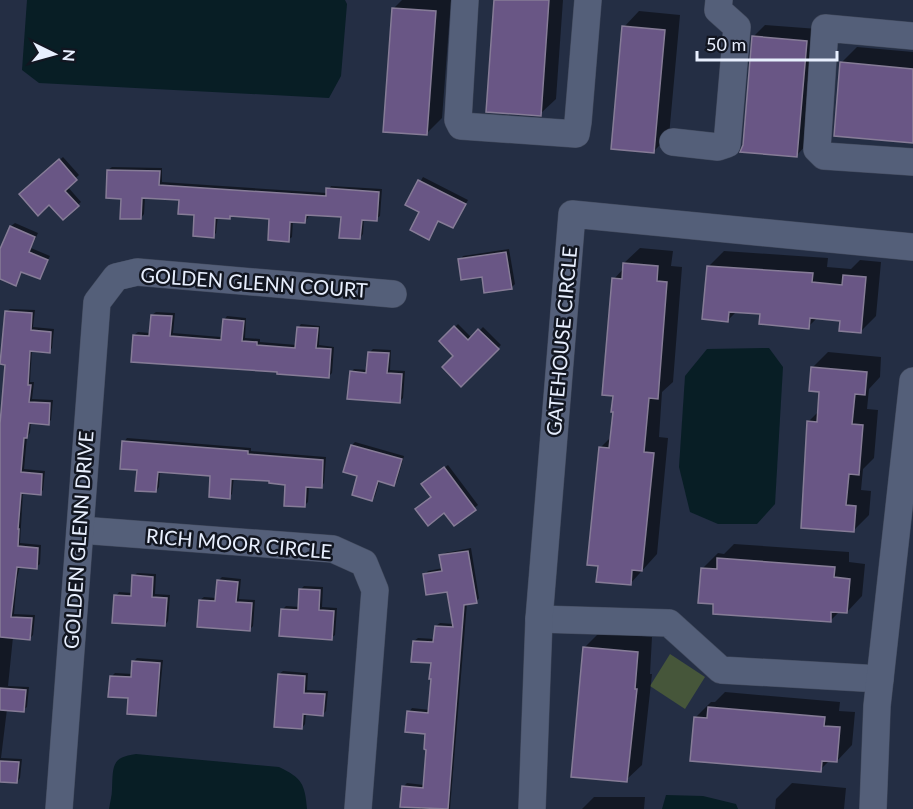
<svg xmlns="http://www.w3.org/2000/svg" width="913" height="809" font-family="Lato,sans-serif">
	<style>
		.green { fill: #46563a }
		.water { fill: #081e25 }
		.shadow { fill: #0007 }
		.building { fill: #695685; stroke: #867c97; stroke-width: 1.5 }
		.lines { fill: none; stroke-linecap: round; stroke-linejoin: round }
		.minor-casing { stroke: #424a5d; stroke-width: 28 }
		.minor { stroke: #545f79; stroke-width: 27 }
		.labels { text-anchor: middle; stroke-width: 5; stroke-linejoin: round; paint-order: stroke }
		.street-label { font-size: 20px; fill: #e8effe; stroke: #121621 }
	</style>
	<rect width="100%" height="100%" fill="#242e44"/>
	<polygon class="green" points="670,654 705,677 685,709 650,686"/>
	<g class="water">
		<polygon points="27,0 345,0 347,4 341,76 329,98 39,83 22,70"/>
		<polygon points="769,348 783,367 775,504 757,524 718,524 690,512 679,467 685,376 707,349"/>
		<path d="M136 754 279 767C302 778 305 784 307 809H109C110 802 112 796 112 789 113 767 111 757 136 754Z"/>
		<polygon points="666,795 703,796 736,804 738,809 662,809"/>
	</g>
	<g class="shadow">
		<polygon points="402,0 451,0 442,118 427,133 393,9"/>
		<polygon points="495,0 563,0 556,99 540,114"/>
		<polygon points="639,11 680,15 669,136 654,151 624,27"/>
		<polygon points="765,25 818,29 808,143 797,155 744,146 753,37"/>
		<polygon points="857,47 913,52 913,142 841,63"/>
		<polygon points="63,157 79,175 67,186 81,202 63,218 49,203 21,194"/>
		<polygon points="112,167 162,168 162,182 327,193 331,186 382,189 380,216 376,219 364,218 363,234 360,238 342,216 309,213 308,218 305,221 293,220 292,237 288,240 271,218 232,215 230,217 218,216 216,233 213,236 180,198 145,197 144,214 141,218 123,197 108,170"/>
		<polygon points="423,177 468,200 453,227 439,220 429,238 421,212 407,205"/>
		<polygon points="15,223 38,233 31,248 50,256 39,278 23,271 15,284 0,277 0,253 11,226"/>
		<polygon points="640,248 673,251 671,266 682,267 673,382 662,392 659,437 668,438 657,554 630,584 599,564 600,448 612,436 614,395 614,279 624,268 624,263"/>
		<polygon points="509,249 515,284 511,288 483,275 460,260 463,256"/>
		<polygon points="724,251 828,258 827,267 851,269 860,260 881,262 876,316 861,331 841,319 818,317 808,327 761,313 737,311 728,320 708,267"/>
		<polygon points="10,309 35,310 33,327 54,329 52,348 49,352 32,350 30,382 34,382 32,399 53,400 51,420 48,423 31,422 30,433 27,437 24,469 45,471 43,490 40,494 23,492 20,543 41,545 40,564 36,567 20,566 17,579 14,614 35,615 33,635 30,638 13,637 8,686 29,687 27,707 23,710 7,709 1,758 22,759 20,778 17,782 0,780 0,443 6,363 6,312"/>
		<polygon points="156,312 175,313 173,333 221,337 224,320 227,316 246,318 245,338 260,339 260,342 297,345 298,328 301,324 320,326 319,345 334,347 332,373 328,377 278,370 134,335 138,332 151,333 152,315"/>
		<polygon points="458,324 472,338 483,327 501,345 461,385 455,356 441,341"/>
		<polygon points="373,349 391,350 390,370 405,371 403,398 400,401 351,372 354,369 368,370 369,353"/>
		<polygon points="828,352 881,357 880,377 869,389 867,409 878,410 874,458 863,469 861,490 871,491 869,515 854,530 809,421 819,411 821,390 812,368"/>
		<polygon points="127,438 251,448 251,451 326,457 324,483 321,487 309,486 308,502 304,506 287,483 271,480 234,477 232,494 229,497 212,475 160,471 159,487 156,491 138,468 124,442"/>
		<polygon points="355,442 404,456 397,481 393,484 380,480 375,496 372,500 359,475 352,445"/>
		<polygon points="448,465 478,505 454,524 432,496 427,481"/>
		<polygon points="734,544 849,552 849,562 865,564 862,596 847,612 840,611 830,621 715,603 702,569 718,553 724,554"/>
		<polygon points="471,548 479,598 476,602 467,603 450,809 421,809 403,787 407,783 424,785 428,748 427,733 409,712 412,708 430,710 432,662 414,641 418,638 435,639 436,626 440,623 454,624 448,590 424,575 428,571 443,568 441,556 445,553"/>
		<polygon points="137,573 156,574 155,594 170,595 168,621 165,625 116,596 119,592 133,593 134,576"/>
		<polygon points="222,577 241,579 239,599 255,600 253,626 249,630 200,600 204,597 217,598 218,581"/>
		<polygon points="304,586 323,587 322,607 337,608 335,635 331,638 283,609 286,606 300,607 301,589"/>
		<polygon points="600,632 652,637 650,674 652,674 642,765 626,780 584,648"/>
		<polygon points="137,658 163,660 158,711 155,714 130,697 112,676 115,673 133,674 134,661"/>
		<polygon points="283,671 308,673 307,690 328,691 326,711 323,714 306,713 305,724 302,728 279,674"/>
		<polygon points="725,692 840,702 839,711 855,712 852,745 837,761 830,760 820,770 695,718 711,702 715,702"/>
		<polygon points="792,783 846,788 844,809 775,809 776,799"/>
		<polygon points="594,797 645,797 644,809 582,809"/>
	</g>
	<g class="building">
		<polygon points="494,0 549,0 541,116 486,112"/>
		<polygon points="392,8 436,11 427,135 383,132"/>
		<polygon points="622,26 665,30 654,153 611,149"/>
		<polygon points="752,36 807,41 797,157 740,152 743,145"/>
		<polygon points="840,62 913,69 913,143 834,136"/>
		<polygon points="59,159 77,180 65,191 79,206 63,220 49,205 38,216 19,194"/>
		<polygon points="107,170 160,171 159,185 326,196 326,188 379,192 377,221 362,220 360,239 339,238 341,217 306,215 305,223 290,222 289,242 268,240 269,219 230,216 230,219 215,218 214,238 193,236 194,215 178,214 179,200 142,198 141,219 120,219 121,199 106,198"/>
		<polygon points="418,180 466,204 453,228 438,221 429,240 410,230 419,212 405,205"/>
		<polygon points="10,226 35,237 29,252 48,260 40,279 21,272 16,286 0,279 0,249"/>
		<polygon points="506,252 512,289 484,293 482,277 461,280 458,259"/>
		<polygon points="623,263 658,266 657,281 667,282 658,399 649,398 644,452 654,453 642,571 632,570 631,585 596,582 598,566 587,565 599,447 609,448 613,412 611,412 613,396 602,395 612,278 622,279"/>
		<polygon points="707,266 813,273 812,282 842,285 843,275 866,277 861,333 839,331 840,321 810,318 809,329 759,324 760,314 729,312 728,322 702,319"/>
		<polygon points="5,311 32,313 31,330 51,332 50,353 30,351 28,385 31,385 29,402 50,403 49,425 29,423 27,438 24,438 21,472 42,474 41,495 21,493 18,529 19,529 18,546 38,548 37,569 17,567 11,617 32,618 30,640 0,637 0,424 5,365 0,364"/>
		<polygon points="151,315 172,316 170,336 221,340 223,319 244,321 242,341 257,342 257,345 295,348 297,327 318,328 316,348 331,349 329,378 277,374 277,372 131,362 133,335 149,336"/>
		<polygon points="454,326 468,340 478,329 499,349 461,387 442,367 453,356 439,341"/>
		<polygon points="368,352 389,353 387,373 402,374 400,403 347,399 350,371 366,373"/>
		<polygon points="811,367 867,372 865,395 855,394 852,424 863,425 859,475 849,474 846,505 856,506 854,532 801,528 807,421 817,422 819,392 809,391"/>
		<polygon points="122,441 248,451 248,454 323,460 322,488 306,487 305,507 284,506 285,485 269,483 269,481 231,479 230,499 209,497 210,476 158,472 156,492 135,491 137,470 120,469"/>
		<polygon points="351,445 402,459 394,486 378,481 372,501 352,495 357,476 343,472"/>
		<polygon points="444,467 476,510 454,526 444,513 428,526 415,509 431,497 421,484"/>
		<polygon points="468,551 477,603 464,605 448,809 400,807 402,786 423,788 426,750 424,749 425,734 405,732 407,711 428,713 431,679 429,679 431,663 411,662 413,641 433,642 435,626 453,627 447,592 426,595 423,574 442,571 439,555"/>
		<polygon points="717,558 835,567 834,577 850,579 847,613 831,612 831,622 713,614 713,604 698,603 701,568 717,569"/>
		<polygon points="132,575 153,577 152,597 167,598 165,626 112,623 114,595 131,596"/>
		<polygon points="217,580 238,582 236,602 252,603 250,631 197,627 199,600 215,601"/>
		<polygon points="299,589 320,590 319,610 334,611 332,640 279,636 281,609 298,610"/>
		<polygon points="583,647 638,652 635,689 637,689 627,782 571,777"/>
		<polygon points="132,661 160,663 156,716 127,714 128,698 108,697 110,676 131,677"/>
		<polygon points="278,674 305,676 304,693 325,694 323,716 303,714 302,729 274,727"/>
		<polygon points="0,688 26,690 24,712 0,710"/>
		<polygon points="708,707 825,717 824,726 840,727 837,762 822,761 821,772 690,761 694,717 707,718"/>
		<polygon points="0,761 19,762 17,783 0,782"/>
	</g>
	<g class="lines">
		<g class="minor-casing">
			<g id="minor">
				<polyline points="465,0 458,120 461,126 576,134 578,122 588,0"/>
				<polyline points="913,36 825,28 817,149 824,156 913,162"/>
				<polyline points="673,142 718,147 727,144 737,27 718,10 719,0"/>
				<polyline points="80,530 333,549 364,563 375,590 358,809"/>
				<polyline points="539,619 669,623 721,670 880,679"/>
				<polyline points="59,809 97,302 116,277 137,272 393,294"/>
				<polyline points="532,809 539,619 572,214 913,247"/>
				<polyline points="873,809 877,706 913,381"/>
			</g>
		</g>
		<use href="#minor" class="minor"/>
	</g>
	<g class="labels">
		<g class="street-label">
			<text transform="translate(254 283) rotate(4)" y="7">GOLDEN GLENN COURT</text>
			<text transform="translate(562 341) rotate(-85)" y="7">GATEHOUSE CIRCLE</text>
			<text transform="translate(79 540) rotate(-86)" y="7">GOLDEN GLENN DRIVE</text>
			<text transform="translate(239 544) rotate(5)" y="7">RICH MOOR CIRCLE</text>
		</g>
	</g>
	<g transform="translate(54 54) rotate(95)" stroke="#121621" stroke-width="4.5" paint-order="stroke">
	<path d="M0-4.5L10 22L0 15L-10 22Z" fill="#e8effe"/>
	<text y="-9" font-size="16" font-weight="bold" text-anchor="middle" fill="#e8effe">N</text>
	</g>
	<path d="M697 51v9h140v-9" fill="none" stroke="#e8effe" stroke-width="3"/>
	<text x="706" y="51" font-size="18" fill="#e8effe" stroke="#121621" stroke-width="4.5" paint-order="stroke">50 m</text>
</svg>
